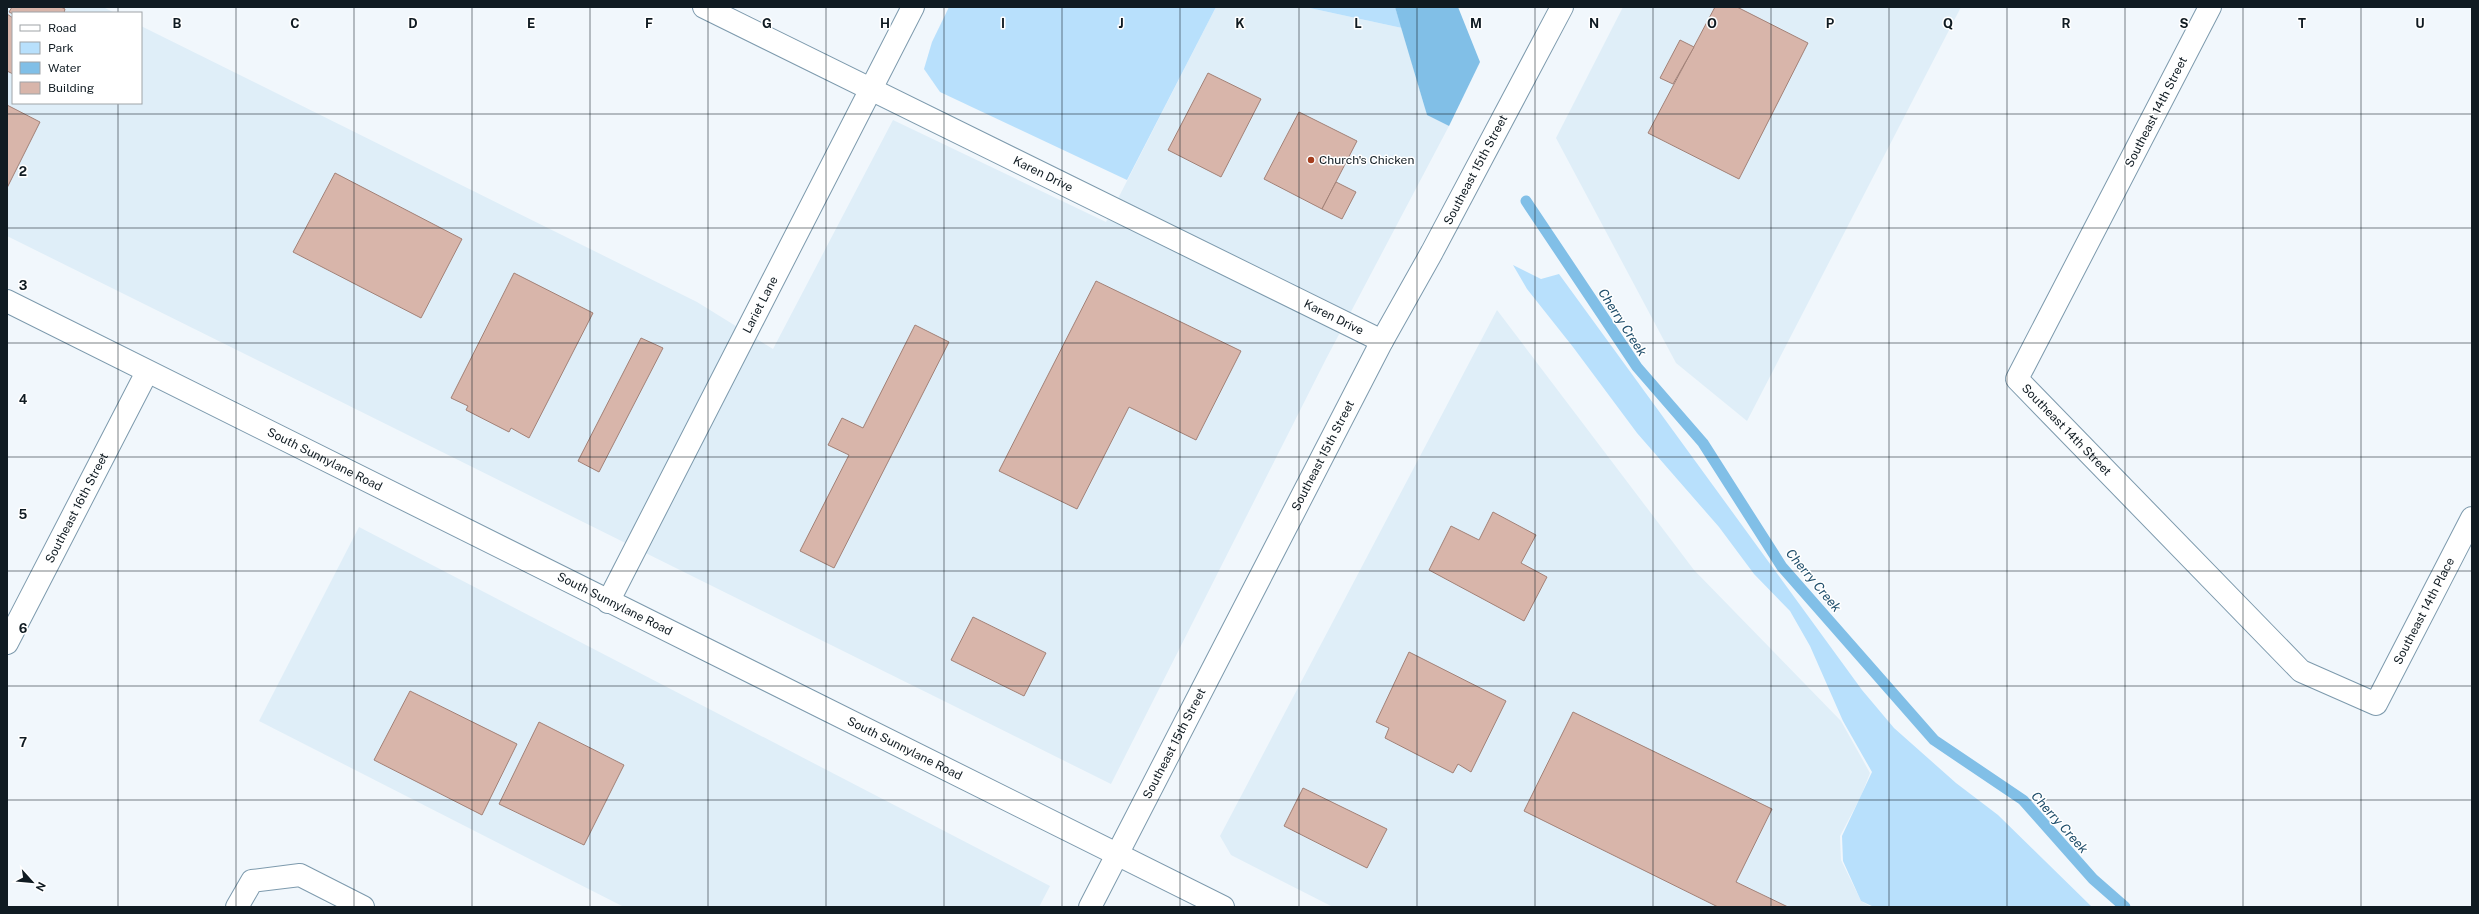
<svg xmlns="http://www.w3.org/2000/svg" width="2479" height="914" font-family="'Public Sans',sans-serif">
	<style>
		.built { fill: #dfeef8 }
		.green { fill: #b8e0fc }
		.water { fill: #81bfe7 }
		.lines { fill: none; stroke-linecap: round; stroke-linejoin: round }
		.stream { stroke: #81bfe7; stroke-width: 11 }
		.building { fill: #d8b5aa; stroke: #a28177 }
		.minor-casing { stroke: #7d9aad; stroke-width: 24 }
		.major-casing { stroke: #7d9aad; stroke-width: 24 }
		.minor { stroke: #fff; stroke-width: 22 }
		.major { stroke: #fff; stroke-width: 22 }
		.grid { fill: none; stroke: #101b22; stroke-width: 1; stroke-opacity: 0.55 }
		.poi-dot { fill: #a53d1d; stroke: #fff; stroke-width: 1.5 }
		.labels { text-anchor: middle; stroke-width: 3; stroke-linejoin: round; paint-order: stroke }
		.street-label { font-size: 12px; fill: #101b22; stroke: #fff }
		.poi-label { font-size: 12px; fill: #101b22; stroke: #fff; text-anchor: start }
		.water-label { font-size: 13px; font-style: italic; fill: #204f6c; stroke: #fff }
		.grid-label { font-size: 13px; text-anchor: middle; font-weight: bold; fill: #101b22; stroke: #fff; stroke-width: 3; stroke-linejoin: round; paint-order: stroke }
	</style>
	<rect width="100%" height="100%" fill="#f1f7fc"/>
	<g class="built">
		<polygon points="7,7 103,7 115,13 13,13 13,103 141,103 141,26 697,302 773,349 893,120 1106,222 1216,7 1305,7 1402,28 1427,115 1449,126 1326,359 1111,784 7,236"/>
		<polygon points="1623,7 1961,7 1747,421 1676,363 1556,138"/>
		<polygon points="1497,310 1694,570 1841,721 1870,773 1861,796 1840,836 1841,860 1861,901 1871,907 1333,907 1231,855 1220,836"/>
		<polygon points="359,527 1050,886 1039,907 624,907 259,721"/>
	</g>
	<g class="green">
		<polygon points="949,7 1216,7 1127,180 940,92 924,69 932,42"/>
		<polygon points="1305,7 1395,7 1402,28"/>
		<polygon points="1513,265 1541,279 1559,274 1862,690 1894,728 1956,783 1998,815 2092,907 1874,907 1861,901 1843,861 1842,836 1872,772 1843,721 1810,646 1790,611 1754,574 1719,527 1637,433 1573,347 1527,289"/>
	</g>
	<polygon class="water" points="1395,7 1458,7 1480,62 1449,126 1427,115"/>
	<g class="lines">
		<polyline class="stream" points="1526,201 1637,367 1703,443 1782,567 1934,740 2023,800 2093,879 2125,907"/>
	</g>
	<g class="building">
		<polygon points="12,7 61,7 65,9 64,13 13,14 9,12"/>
		<polygon points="1715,7 1737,7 1808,43 1739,179 1648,133"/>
		<polygon points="7,14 13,18 13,74 7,71"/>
		<polygon points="1680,40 1694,47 1673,84 1660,78"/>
		<polygon points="1208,73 1261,99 1221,177 1168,150"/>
		<polygon points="7,105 40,122 7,188"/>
		<polygon points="1299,112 1357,141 1322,209 1264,179"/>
		<polygon points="335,173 462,239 421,318 293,252"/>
		<polygon points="1336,182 1356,192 1342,219 1322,209"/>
		<polygon points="514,273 593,313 529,438 511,428 509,432 466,410 468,406 451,398"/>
		<polygon points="1096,281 1241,351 1196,440 1129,407 1077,509 999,471"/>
		<polygon points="915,325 949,342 834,568 800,551 849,455 828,445 842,418 863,428"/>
		<polygon points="641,338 663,348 599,472 578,461"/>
		<polygon points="1493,512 1536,535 1521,563 1547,577 1524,621 1429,570 1451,526 1479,540"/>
		<polygon points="973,617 1046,653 1024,696 951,660"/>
		<polygon points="1409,652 1506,701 1471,772 1458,764 1453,773 1385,738 1389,728 1376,722"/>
		<polygon points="410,691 517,744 482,815 374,760"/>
		<polygon points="1573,712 1772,809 1736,882 1788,907 1718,907 1524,811"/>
		<polygon points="539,722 624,765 584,845 499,804"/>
		<polygon points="1303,788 1387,829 1367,868 1284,826"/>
	</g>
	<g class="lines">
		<g class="minor-casing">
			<g id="minor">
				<path id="s1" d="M704 7 1382 341"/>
				<path id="s2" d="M2210 7 2017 379 2301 671 2376 704 2472 518"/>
				<path id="s3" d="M608 602 913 7"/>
				<path id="s4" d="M7 643 147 372"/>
				<polyline points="237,907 252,881 300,875 363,907"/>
			</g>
		</g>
		<g class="major-casing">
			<g id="major">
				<path id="s5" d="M7 301 1223 907"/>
				<path id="s6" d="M1090 907 1382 341 1432 252 1562 7"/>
			</g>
		</g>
		<use href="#minor" class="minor"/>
		<use href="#major" class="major"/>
	</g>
	<path class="grid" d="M118 7V13M236 7V907M354 7V907M472 7V907M590 7V907M708 7V907M826 7V907M944 7V907M1062 7V907M1180 7V907M1299 7V907M1417 7V907M1535 7V907M1653 7V907M1771 7V907M1889 7V907M2007 7V907M2125 7V907M2243 7V907M2361 7V907M118 103V907M7 114H2472M7 228H2472M7 343H2472M7 457H2472M7 571H2472M7 686H2472M7 800H2472"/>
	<circle class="poi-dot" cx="1311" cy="160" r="4"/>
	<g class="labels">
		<g class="street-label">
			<text transform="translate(2156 112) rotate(-63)" y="4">Southeast 14th Street</text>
			<text dy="4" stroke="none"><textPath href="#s6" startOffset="832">Southeast 15th Street</textPath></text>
			<text dy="4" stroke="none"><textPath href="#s1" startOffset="378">Karen Drive</textPath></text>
			<text dy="4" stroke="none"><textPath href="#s3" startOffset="334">Lariet Lane</textPath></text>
			<text dy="4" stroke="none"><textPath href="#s1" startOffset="702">Karen Drive</textPath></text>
			<text dy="4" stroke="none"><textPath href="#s2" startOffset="490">Southeast 14th Street</textPath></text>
			<text dy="4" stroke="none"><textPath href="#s6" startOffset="508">Southeast 15th Street</textPath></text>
			<text dy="4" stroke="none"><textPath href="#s5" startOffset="355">South Sunnylane Road</textPath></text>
			<text dy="4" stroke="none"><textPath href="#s4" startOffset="152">Southeast 16th Street</textPath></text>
			<text dy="4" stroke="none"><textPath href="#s5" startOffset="679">South Sunnylane Road</textPath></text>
			<text dy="4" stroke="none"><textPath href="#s2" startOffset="1013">Southeast 14th Place</textPath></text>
			<text dy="4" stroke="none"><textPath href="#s6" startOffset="184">Southeast 15th Street</textPath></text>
			<text dy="4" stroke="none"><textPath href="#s5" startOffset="1003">South Sunnylane Road</textPath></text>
		</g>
		<g class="poi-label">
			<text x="1319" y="164">Church's Chicken</text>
		</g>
		<g class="water-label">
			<text transform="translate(1623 322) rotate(57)" y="5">Cherry Creek</text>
			<text transform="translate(1814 580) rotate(50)" y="5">Cherry Creek</text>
			<text transform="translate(2060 822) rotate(48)" y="5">Cherry Creek</text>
		</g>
	</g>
	<g class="grid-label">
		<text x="177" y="28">B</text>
		<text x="295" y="28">C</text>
		<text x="413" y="28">D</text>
		<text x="531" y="28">E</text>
		<text x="649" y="28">F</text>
		<text x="767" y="28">G</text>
		<text x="885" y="28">H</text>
		<text x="1003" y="28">I</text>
		<text x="1121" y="28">J</text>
		<text x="1240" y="28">K</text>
		<text x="1358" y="28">L</text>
		<text x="1476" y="28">M</text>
		<text x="1594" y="28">N</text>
		<text x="1712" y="28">O</text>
		<text x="1830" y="28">P</text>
		<text x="1948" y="28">Q</text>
		<text x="2066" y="28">R</text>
		<text x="2184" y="28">S</text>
		<text x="2302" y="28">T</text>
		<text x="2420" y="28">U</text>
		<text x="23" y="176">2</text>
		<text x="23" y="290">3</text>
		<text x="23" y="404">4</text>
		<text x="23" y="519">5</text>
		<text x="23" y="633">6</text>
		<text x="23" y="747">7</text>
	</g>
	<rect width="2479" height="914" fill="none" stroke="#101b22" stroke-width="16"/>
	<rect x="12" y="12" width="130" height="92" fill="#ffffff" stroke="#9fa4a7"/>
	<rect x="20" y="25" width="20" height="6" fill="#ffffff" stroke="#9fa4a7"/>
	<text x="48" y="32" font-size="12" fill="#101b22">Road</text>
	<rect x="20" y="42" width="20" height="12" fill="#b8e0fc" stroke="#9fa4a7"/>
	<text x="48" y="52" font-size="12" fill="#101b22">Park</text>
	<rect x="20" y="62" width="20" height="12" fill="#81bfe7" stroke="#9fa4a7"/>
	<text x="48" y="72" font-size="12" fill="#101b22">Water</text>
	<rect x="20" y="82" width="20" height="12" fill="#d8b5aa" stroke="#9fa4a7"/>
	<text x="48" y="92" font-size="12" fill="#101b22">Building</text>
	<g transform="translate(32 882) rotate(117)" stroke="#ffffff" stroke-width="3" paint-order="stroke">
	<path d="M0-3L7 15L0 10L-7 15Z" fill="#101b22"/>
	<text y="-6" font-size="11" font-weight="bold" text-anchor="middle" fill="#101b22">N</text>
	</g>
</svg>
